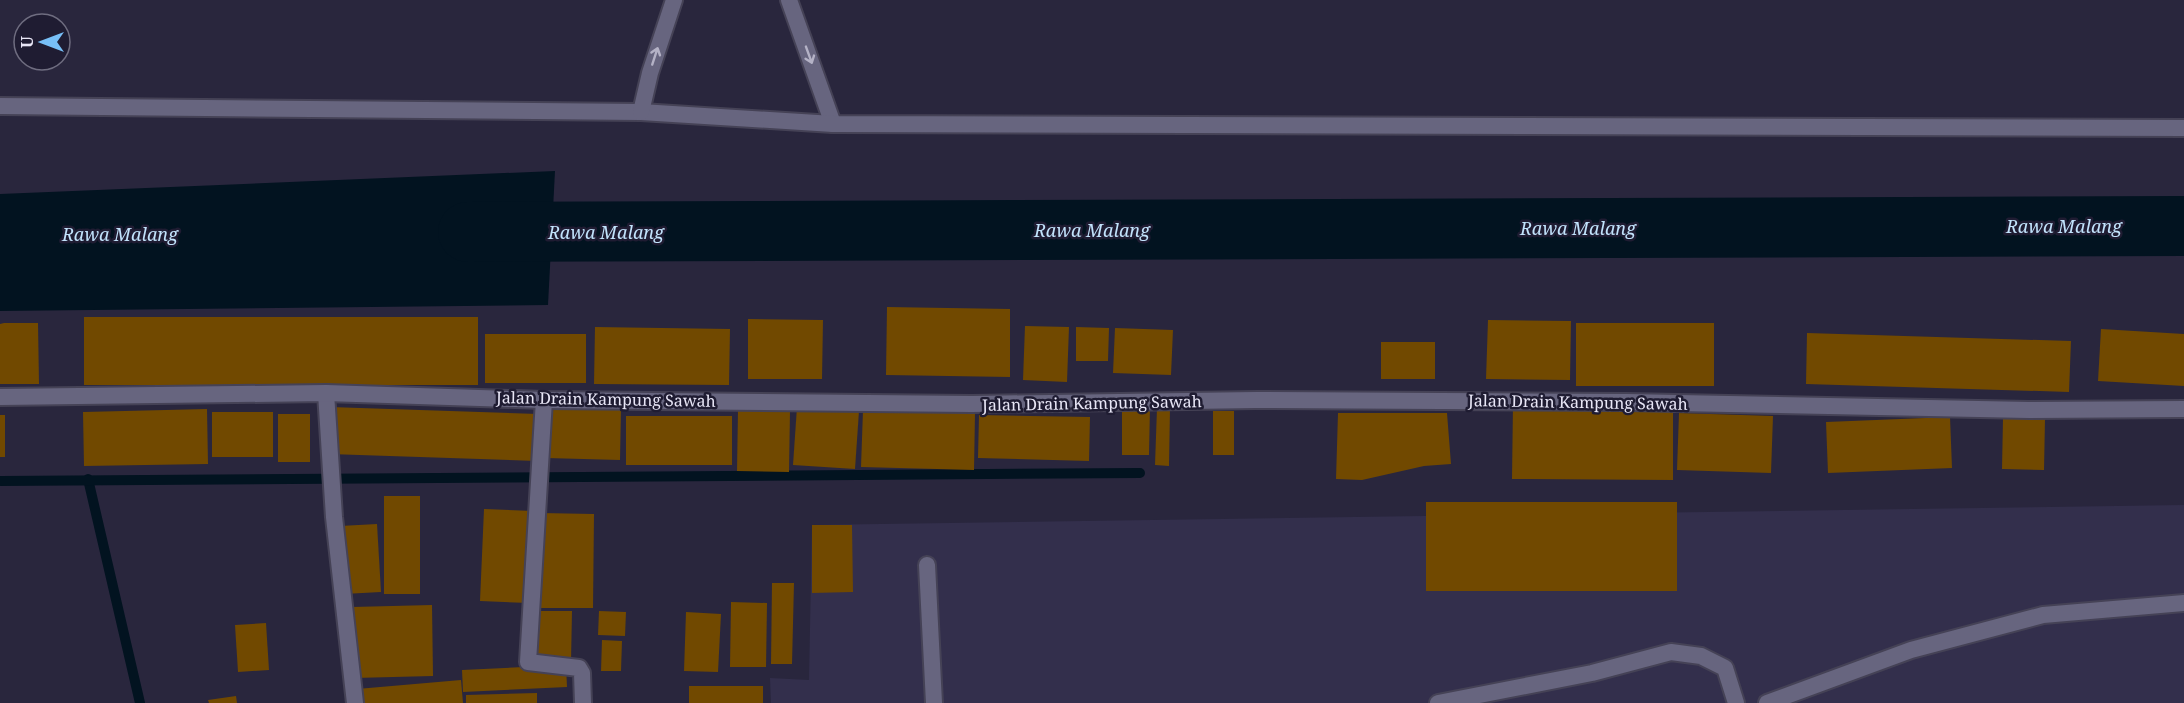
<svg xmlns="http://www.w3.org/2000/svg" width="2184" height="703" font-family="'Noto Serif',serif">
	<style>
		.built { fill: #332f4c }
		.water { fill: #021320 }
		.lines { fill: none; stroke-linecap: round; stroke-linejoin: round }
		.stream { stroke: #021320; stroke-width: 10 }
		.river { stroke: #021320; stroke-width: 60 }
		.building { fill: #714900 }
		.service-casing { stroke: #454256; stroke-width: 20 }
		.minor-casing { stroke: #454256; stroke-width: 20 }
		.service { stroke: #67657f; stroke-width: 16 }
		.minor { stroke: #67657f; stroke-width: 16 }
		.oneway { stroke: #b4b2c6 }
		.labels { text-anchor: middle; stroke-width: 5; stroke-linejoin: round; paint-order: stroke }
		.street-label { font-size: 16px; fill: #e8e6f6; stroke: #1f1c32 }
		.water-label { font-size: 18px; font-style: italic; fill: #c2e3fc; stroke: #1f1c32 }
	</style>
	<rect width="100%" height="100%" fill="#29263d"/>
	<polygon class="built" points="2184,505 2184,703 771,703 770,678 809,680 812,525"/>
	<polygon class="water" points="555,171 548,305 0,311 0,194"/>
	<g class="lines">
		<g class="stream">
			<polyline points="88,479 140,703"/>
			<polyline points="0,481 1140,473"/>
		</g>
		<polyline class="river" points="468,232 2184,226"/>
	</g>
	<g class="building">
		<polygon points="887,307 1010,309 1010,377 886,375"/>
		<rect x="84" y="317" width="394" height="68"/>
		<polygon points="748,319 823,320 822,379 748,379"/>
		<polygon points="1488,320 1571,321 1570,380 1486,379"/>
		<polygon points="4,323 38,323 39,384 0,384 0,324"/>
		<rect x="1576" y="323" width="138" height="63"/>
		<polygon points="1025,326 1069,327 1067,382 1023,380"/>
		<polygon points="595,327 730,329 729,385 594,384"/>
		<polygon points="1076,327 1109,328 1108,361 1076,361"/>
		<polygon points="1115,328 1173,330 1171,375 1113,373"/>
		<polygon points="2101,329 2184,334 2184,386 2098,381"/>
		<polygon points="1807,333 2071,341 2069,392 1806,384"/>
		<rect x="485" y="334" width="101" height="49"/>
		<rect x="1381" y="342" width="54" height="37"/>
		<polygon points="1513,403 1673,405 1673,480 1512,479"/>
		<polygon points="1122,406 1150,407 1149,455 1122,455"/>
		<polygon points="330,407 538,414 537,461 329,454"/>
		<polygon points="797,407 859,411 855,469 793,465"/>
		<polygon points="547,408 621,409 620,460 546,458"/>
		<polygon points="1157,408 1170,408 1169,466 1155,465"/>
		<polygon points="207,409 208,464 84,466 83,412"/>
		<polygon points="738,410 790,411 789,472 737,471"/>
		<polygon points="863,410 975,413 974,470 861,467"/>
		<rect x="1213" y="411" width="21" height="44"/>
		<rect x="212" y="412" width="61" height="45"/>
		<polygon points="1338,413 1447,413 1451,464 1424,466 1362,480 1336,479"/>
		<polygon points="1679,413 1773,416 1771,473 1677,470"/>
		<rect x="278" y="414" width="32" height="48"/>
		<rect x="0" y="415" width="5" height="42"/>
		<polygon points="979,415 1090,417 1089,461 978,458"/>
		<rect x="626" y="416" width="106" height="49"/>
		<polygon points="1950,417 1952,468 1828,473 1826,422"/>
		<polygon points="2003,418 2045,419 2044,470 2002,469"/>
		<rect x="384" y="496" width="36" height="98"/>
		<rect x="1426" y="502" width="251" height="89"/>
		<polygon points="484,509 533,511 529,603 480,601"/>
		<polygon points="540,513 594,514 593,608 539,608"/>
		<polygon points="377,524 381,592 344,594 340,526"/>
		<polygon points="812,525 852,525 853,592 812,593"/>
		<polygon points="772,583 794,583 792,664 771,664"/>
		<polygon points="731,602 767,603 766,667 730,667"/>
		<polygon points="432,605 433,676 354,678 352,607"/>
		<polygon points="533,611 572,611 571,662 532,661"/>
		<polygon points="599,611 626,612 625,636 598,635"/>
		<polygon points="686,612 721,614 718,672 684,671"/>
		<polygon points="266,623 269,670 238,672 235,625"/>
		<polygon points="602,640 622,641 621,671 601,671"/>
		<polygon points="566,665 567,687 463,692 462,670"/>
		<polygon points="461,680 463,703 358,703 357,689"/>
		<rect x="689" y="686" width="74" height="17"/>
		<polygon points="537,693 537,703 466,703 466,695"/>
		<polygon points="236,696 237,703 209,703 208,700"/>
	</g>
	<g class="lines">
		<g class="service-casing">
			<g id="service">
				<polyline points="326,393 334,517 355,703"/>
				<polyline points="927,565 934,703"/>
				<polyline points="1438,703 1592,673 1671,652 1701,656 1725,668 1736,703"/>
				<polyline points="1767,703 1911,650 2043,615 2184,603"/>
			</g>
		</g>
		<g class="minor-casing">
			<g id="minor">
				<polyline points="789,0 833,124"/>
				<polyline points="0,106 641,112 833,124 2184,128"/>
				<polyline points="641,112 650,73 674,0"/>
				<polyline points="0,397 326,393 544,400 972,404 1256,400 1627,402 2029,410 2184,409"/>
				<polyline points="544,400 528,662 579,668 582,673 583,703"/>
			</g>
		</g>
		<use href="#service" class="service"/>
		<use href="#minor" class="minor"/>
	</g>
	<defs><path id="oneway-shaft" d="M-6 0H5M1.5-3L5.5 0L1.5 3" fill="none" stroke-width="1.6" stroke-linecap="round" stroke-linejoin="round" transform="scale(1.5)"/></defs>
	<g class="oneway">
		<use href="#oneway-shaft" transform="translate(809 55) rotate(70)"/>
		<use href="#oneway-shaft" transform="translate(655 56) rotate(-72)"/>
	</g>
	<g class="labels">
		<g class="street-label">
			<text transform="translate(606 399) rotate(1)" y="6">Jalan Drain Kampung Sawah</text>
			<text transform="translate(1578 402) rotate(1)" y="6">Jalan Drain Kampung Sawah</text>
			<text transform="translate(1092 403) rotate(-1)" y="6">Jalan Drain Kampung Sawah</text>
		</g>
		<g class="water-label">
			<text x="2064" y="233">Rawa Malang</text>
			<text x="1578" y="235">Rawa Malang</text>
			<text x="1092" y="237">Rawa Malang</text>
			<text x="606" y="239">Rawa Malang</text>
			<text x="120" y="241">Rawa Malang</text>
		</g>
	</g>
	<g transform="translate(42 42) rotate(270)"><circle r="28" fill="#1f1c32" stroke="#6f6d80" stroke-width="1.5"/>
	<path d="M0-4.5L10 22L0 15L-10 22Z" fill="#77bff7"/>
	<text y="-9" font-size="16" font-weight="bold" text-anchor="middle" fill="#e8e6f6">U</text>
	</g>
</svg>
